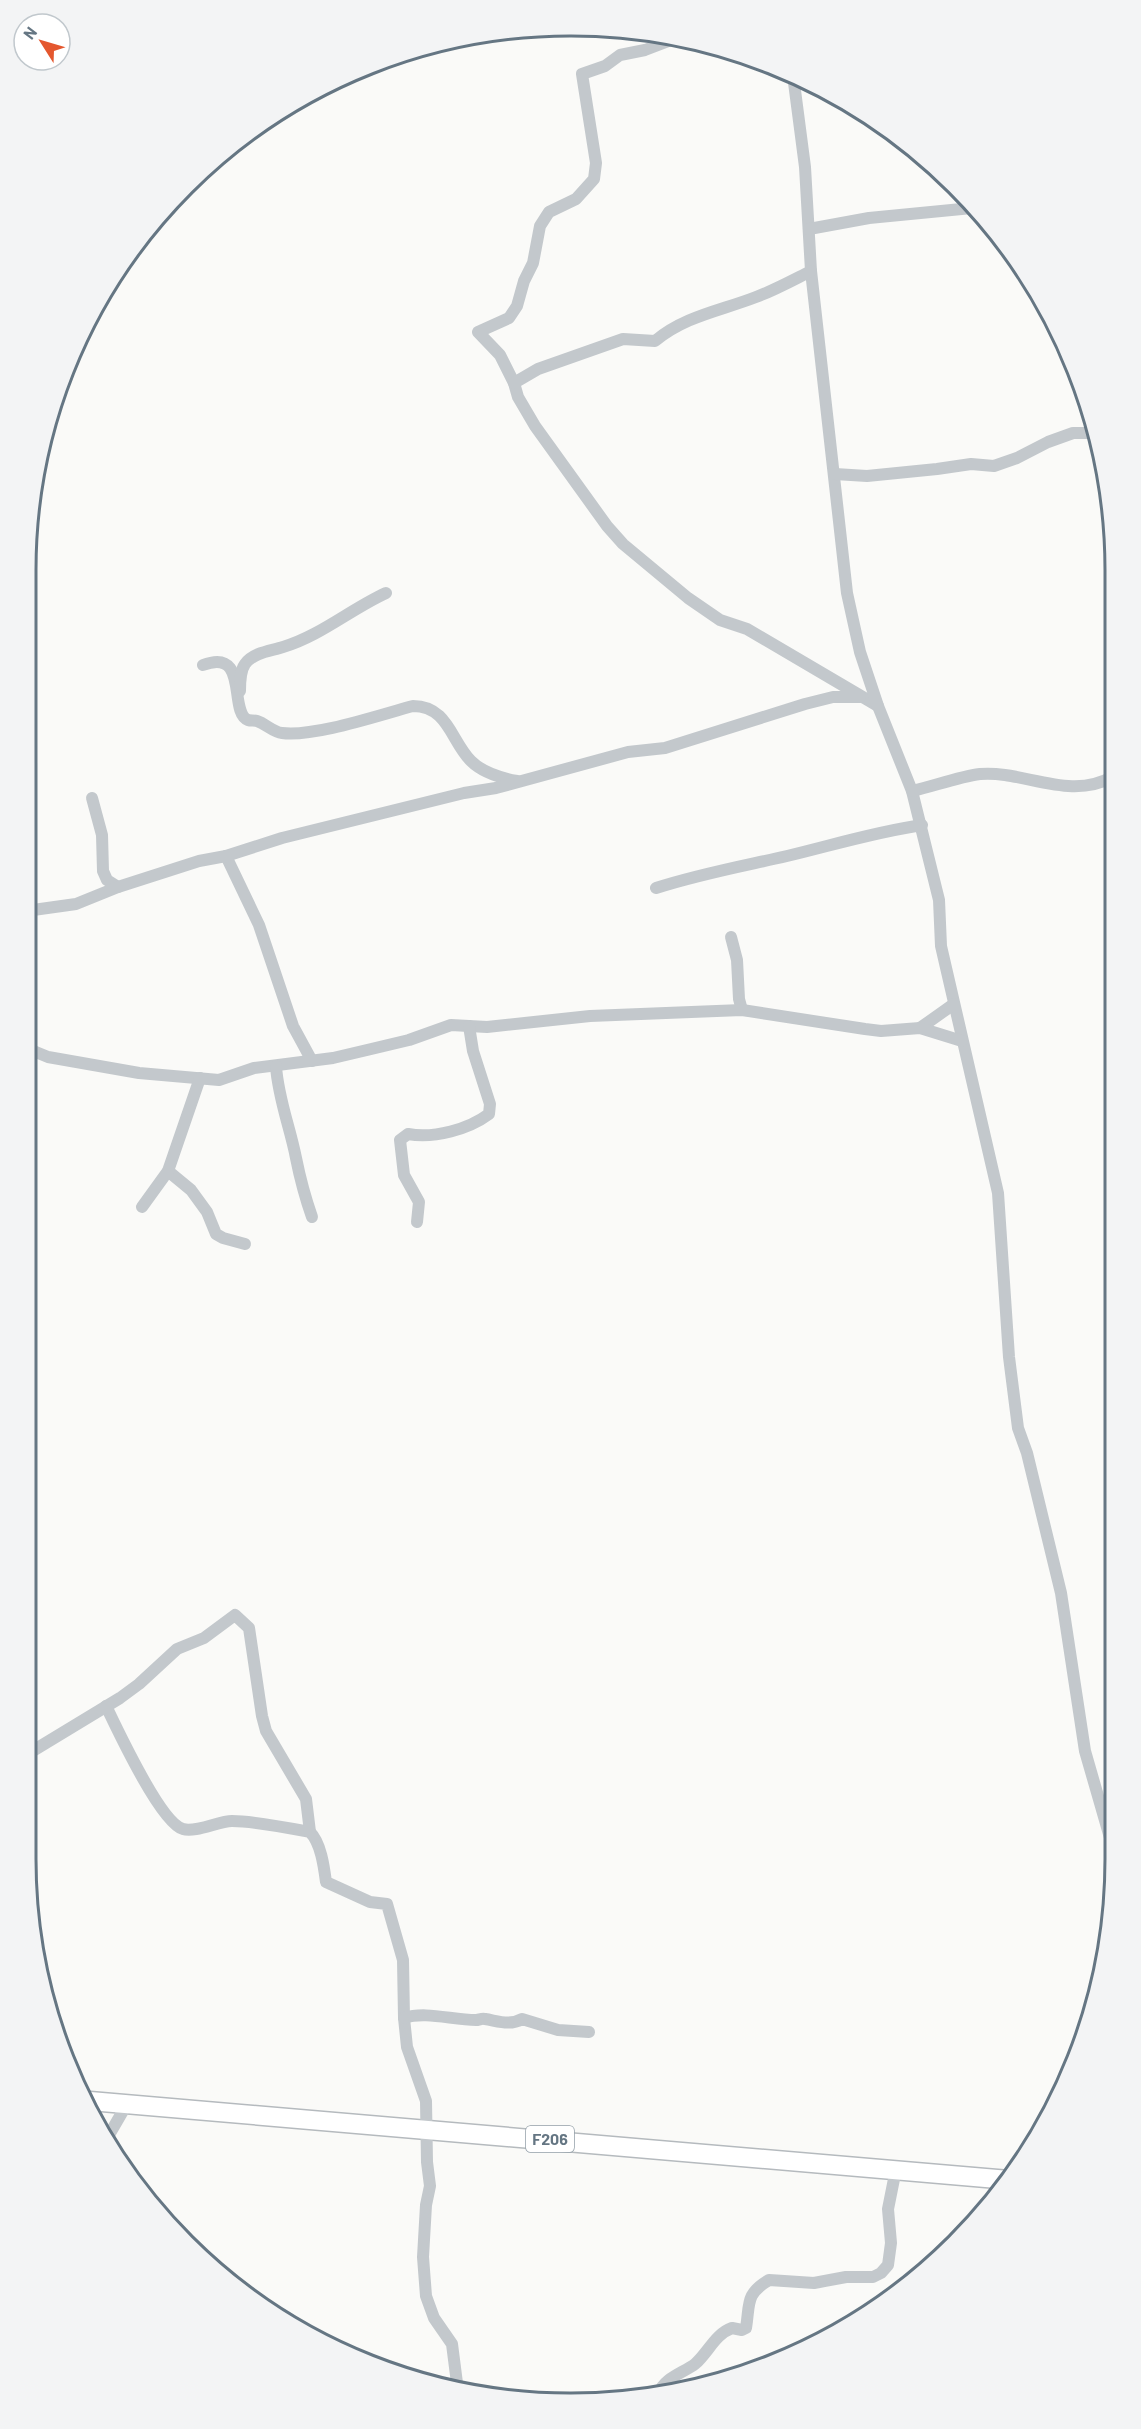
<svg xmlns="http://www.w3.org/2000/svg" width="1141" height="2429" font-family="Barlow,sans-serif">
	<style>
		.lines { fill: none; stroke-linecap: round; stroke-linejoin: round }
		.primary-casing { stroke: #b5babe; stroke-width: 21 }
		.street { stroke: #c3c8cc; stroke-width: 12 }
		.primary { stroke: #fff; stroke-width: 18 }
		.labels { text-anchor: middle; stroke-width: 6; stroke-linejoin: round; paint-order: stroke }
		.shield { fill: #fff; stroke: #939fa8; stroke-width: 1.5 }
		.shield-label { font-size: 16px; font-weight: bold; fill: #657683 }
		.rim { fill: none; stroke: #657683; stroke-width: 3 }
	</style>
	<rect width="100%" height="100%" fill="#fafaf8"/>
	<g class="lines">
		<g class="primary-casing">
			<polyline id="primary" points="90,2101 1009,2180"/>
		</g>
		<g class="street">
			<polyline points="679,37 645,50 620,55 605,66 582,74 596,163 594,179 576,199 549,212 540,226 533,263 524,281 517,306 509,318 478,332 500,355 514,383 518,397 535,426 607,526 623,544 688,598 720,620 747,629 878,706"/>
			<polyline points="793,75 805,167 811,271 847,593 860,652 878,706 912,791 939,900 941,946 998,1193 1009,1357 1018,1428 1027,1453 1061,1593 1085,1751 1115,1855"/>
			<polyline points="809,229 869,218 972,208"/>
			<path d="M514 383 538 369 623 339 655 341C685 316 720 311 756 297 775 290 793 280 811 271"/>
			<polyline points="835,474 867,476 937,469 971,464 994,466 1017,458 1048,442 1073,433 1093,433"/>
			<path d="M203 665C250 647 228 713 248 720 251 721 254 720 257 721 266 724 273 732 282 733 315 737 379 715 413 706 448 706 451 741 471 761 483 773 501 778 517 781"/>
			<path d="M240 691C240 682 240 671 245 664 254 652 271 651 283 647 320 636 351 609 386 593"/>
			<path d="M912 791C934 786 958 777 980 774 1022 770 1070 801 1112 777"/>
			<polyline points="92,798 102,835 103,871 107,880 118,887"/>
			<polyline points="226,856 259,925 293,1026 312,1061"/>
			<path d="M656 888C699 874 743 866 787 856 833 845 875 832 922 825"/>
			<polyline points="26,911 76,904 118,887 199,861 226,856 282,838 464,793 496,788 628,752 665,748 805,704 833,697 860,697"/>
			<polyline points="731,937 737,960 739,999 742,1010"/>
			<polyline points="920,1028 954,1004"/>
			<polyline points="26,1048 48,1057 139,1073 219,1080 254,1068 333,1058 367,1050 409,1040 451,1025 487,1027 590,1016 742,1010 865,1029 881,1031 920,1028 962,1041"/>
			<path d="M276 1066C278 1098 290 1127 296 1158 300 1178 305 1197 312 1217"/>
			<polyline points="168,1171 191,1190 207,1212 216,1234 223,1238 245,1244"/>
			<polyline points="142,1207 168,1171 200,1078"/>
			<path d="M417 1222 419 1202 404 1175 400 1140 408 1134C434 1139 469 1129 489 1114L490 1104 473 1051 469 1026"/>
			<path d="M106 1706C117 1729 161 1823 183 1829 195 1833 219 1821 232 1821 254 1821 289 1828 310 1832 321 1843 324 1867 326 1882L370 1902 387 1904 403 1960 404 2018 407 2047 426 2101 427 2162 430 2186 426 2205 423 2257 426 2296 434 2318 452 2344 458 2391"/>
			<polyline points="26,1755 120,1698 139,1684 177,1649 204,1638 235,1615 249,1628 262,1716 266,1731 306,1799 310,1832"/>
			<path d="M404 2018C426 2011 452 2020 476 2020 479 2020 482 2018 485 2019 498 2021 510 2026 522 2019L558 2030 589 2032"/>
			<polyline points="109,2135 127,2104"/>
			<path d="M659 2393C664 2378 683 2373 695 2364 708 2353 715 2334 732 2328L742 2330 746 2328C750 2304 745 2294 769 2280L814 2283 846 2277H873L881 2273 888 2265 891 2243 888 2209 896 2169"/>
		</g>
		<use href="#primary" class="primary"/>
	</g>
	<g class="labels">
		<rect class="shield" x="526" y="2126" width="48" height="26" rx="4.5"/>
		<g class="shield-label">
			<text x="550" y="2145">F206</text>
		</g>
	</g>
	<path d="M0 0H1141V2429H0ZM570 36H571A534 534 0 0 1 1105 570V1859A534 534 0 0 1 571 2393H570A534 534 0 0 1 36 1859V570A534 534 0 0 1 570 36Z" fill="#f3f4f5" fill-rule="evenodd"/>
	<path class="rim" d="M570 36H571A534 534 0 0 1 1105 570V1859A534 534 0 0 1 571 2393H570A534 534 0 0 1 36 1859V570A534 534 0 0 1 570 36Z"/>
	<g transform="translate(42 42) rotate(307)"><circle r="28" fill="#ffffff" stroke="#c1c8cd" stroke-width="1.5"/>
	<path d="M0-4.5L10 22L0 15L-10 22Z" fill="#e4572e"/>
	<text y="-9" font-size="16" font-weight="bold" text-anchor="middle" fill="#657683">N</text>
	</g>
</svg>
